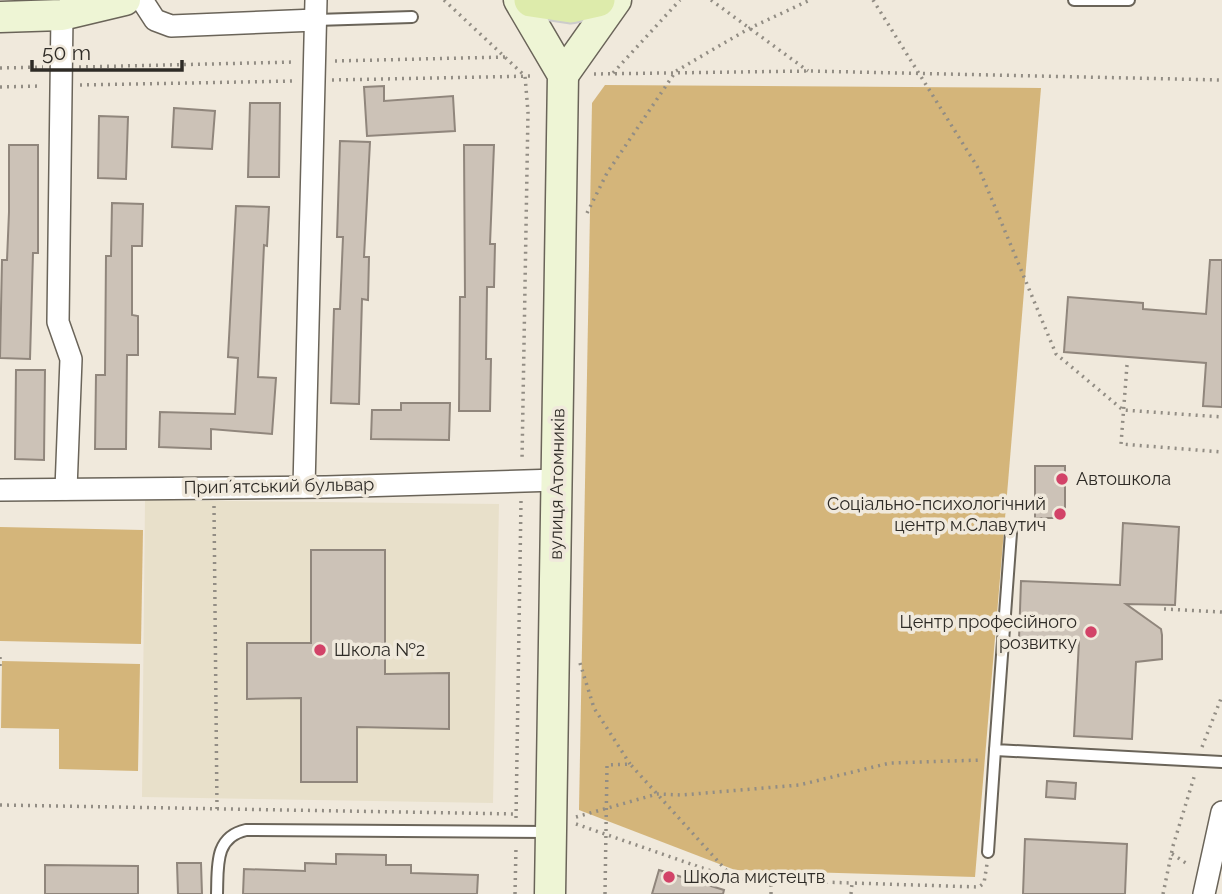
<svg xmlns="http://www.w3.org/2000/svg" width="1222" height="894" font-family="Raleway,sans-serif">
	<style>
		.education { fill: #e8e0ca }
		.green { fill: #d4b57a }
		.building { fill: #ccc2b7; stroke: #90867c; stroke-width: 2 }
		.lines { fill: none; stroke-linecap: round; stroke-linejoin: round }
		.lane-casing { stroke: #6a6459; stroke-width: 14 }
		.street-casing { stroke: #6a6459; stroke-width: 24 }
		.secondary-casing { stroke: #6a6459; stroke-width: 33 }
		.primary-casing { stroke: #cdcccb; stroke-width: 37 }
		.path { stroke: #928d84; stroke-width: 3.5; stroke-dasharray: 2 5; stroke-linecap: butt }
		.lane { stroke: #fff; stroke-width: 10 }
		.street { stroke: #fff; stroke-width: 21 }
		.secondary { stroke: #eef5d5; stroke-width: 30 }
		.primary { stroke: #ddebab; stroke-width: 33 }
		.poi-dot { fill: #d24368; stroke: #f0e9dc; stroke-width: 2.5 }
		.labels { text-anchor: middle; stroke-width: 7; stroke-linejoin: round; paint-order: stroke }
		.poi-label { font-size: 18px; fill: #2e2b26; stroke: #f0e9dc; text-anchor: start }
		.street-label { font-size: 18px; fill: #2e2b26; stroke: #f0e9dc }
	</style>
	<rect width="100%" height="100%" fill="#f0e9dc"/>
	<polygon class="education" points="145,500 499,504 493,803 142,797"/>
	<g class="green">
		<polygon points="605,85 1041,88 975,877 735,870 579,810 592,103"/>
		<polygon points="0,527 143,530 141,644 0,641"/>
		<polygon points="2,661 140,664 138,771 59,769 59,729 1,728"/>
	</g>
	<g class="building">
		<polygon points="384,86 384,101 453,96 455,131 367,136 364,87"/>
		<polygon points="250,103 280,103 279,177 248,177"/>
		<polygon points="174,108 215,111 212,149 172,147"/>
		<polygon points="99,116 128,117 126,179 98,178"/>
		<polygon points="340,141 370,142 364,257 369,257 368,300 362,299 359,404 331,403 334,309 340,309 343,237 337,237"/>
		<polygon points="9,145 38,145 38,253 33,253 30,359 0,358 2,260 7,260 9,212"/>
		<polygon points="464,145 494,145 490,244 495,244 494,287 487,287 486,359 491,359 490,411 459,411 460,297 465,297"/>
		<polygon points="112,203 143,204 142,246 132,246 132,315 138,316 138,355 127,355 126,449 95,449 96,375 105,375 106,256 111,256"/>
		<polygon points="236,206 269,207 267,246 264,245 258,377 276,378 272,434 211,429 211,449 159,447 160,412 235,414 238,358 228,357"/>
		<polygon points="1210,260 1222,260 1222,407 1203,406 1206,363 1064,352 1068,297 1143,303 1143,309 1206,314"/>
		<polygon points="16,370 45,370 44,460 15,459"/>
		<polygon points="401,403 450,403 449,440 371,439 372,410 401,410"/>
		<rect x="1035" y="466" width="30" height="52"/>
		<polygon points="1123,523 1179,527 1175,605 1126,604 1161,629 1162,635 1162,659 1136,662 1132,739 1074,736 1079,641 1019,639 1021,581 1120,585"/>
		<polygon points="311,550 385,550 385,674 449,673 449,729 357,727 357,782 301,782 301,698 247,699 247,643 311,643"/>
		<polygon points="1047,781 1076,783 1075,799 1046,797"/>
		<polygon points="1025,839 1127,844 1125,894 1023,894"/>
		<polygon points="336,854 386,855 386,865 411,865 411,873 478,875 477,894 243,894 244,869 305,871 305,863 336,864"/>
		<polygon points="177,863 201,863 202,894 178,894"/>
		<polygon points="45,865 138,866 138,894 45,894"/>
		<polygon points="659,870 724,890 723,894 652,894"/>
	</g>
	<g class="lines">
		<g class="lane-casing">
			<g id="lane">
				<polyline points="1074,0 1129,0"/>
				<polyline points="316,20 412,17"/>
				<polyline points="1011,533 995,750 1222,762"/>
				<polyline points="988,852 995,750"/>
				<path d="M217 894C218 867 214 837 246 830L548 832"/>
			</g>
		</g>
		<g class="street-casing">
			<g id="street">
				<polyline points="142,0 155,20 171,26 316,20"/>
				<polyline points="62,15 58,322 71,359 66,489"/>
				<polyline points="304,487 316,0"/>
				<polyline points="0,490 326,487 557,480"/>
				<polyline points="1204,894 1222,812"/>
			</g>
		</g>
		<g class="secondary-casing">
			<g id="secondary">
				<polyline points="519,0 563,75 550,894"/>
				<polyline points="0,17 62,15 125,0"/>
				<polyline points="563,75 616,0"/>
			</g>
		</g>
		<g class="primary-casing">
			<polyline id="primary" points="531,0 571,6 598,0"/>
		</g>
		<g class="path">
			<polyline points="444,0 525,76 528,112 522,461"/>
			<polyline points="711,0 808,71"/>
			<polyline points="873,0 980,171 1056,354 1123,410 1222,417"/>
			<polyline points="335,61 505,57"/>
			<polyline points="79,67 295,62"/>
			<polyline points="0,68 43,67"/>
			<polyline points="613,73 680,0"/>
			<polyline points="594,74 808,71 1222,80"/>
			<polyline points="332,80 534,76"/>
			<polyline points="80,85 296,81"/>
			<polyline points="0,87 41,86"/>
			<polyline points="587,213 607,173 676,71 750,28 810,0"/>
			<polyline points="1127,365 1121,444 1222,452"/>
			<polyline points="214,506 217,809"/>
			<polyline points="1164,609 1222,612"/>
			<polyline points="580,663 594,708 630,764"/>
			<polyline points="0,666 0,654"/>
			<polyline points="1202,747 1222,696"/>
			<polyline points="0,805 516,814"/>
			<polyline points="576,817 657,794 682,795 799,785 890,763 982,760"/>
			<polyline points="516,818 521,501"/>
			<polyline points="576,824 734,879 852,883"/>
			<polyline points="1172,854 1189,865"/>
			<polyline points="515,894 516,847"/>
			<polyline points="605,894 607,765 630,764 734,879"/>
			<polyline points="771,894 771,880"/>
			<polyline points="851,894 852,883 979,887 984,883 987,864"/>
			<polyline points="1163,894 1173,846 1195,774"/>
		</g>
		<use href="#lane" class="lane"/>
		<use href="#street" class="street"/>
		<use href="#secondary" class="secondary"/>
		<use href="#primary" class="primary"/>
	</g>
	<g class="poi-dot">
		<circle cx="1062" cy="479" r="7"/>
		<circle cx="1060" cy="514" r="7"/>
		<circle cx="1091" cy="632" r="7"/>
		<circle cx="320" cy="650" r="7"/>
		<circle cx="669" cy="877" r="7"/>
	</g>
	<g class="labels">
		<g class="poi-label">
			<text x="1076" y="485">Автошкола</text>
			<text x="1046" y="510" text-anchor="end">Соціально-психологічний<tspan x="1046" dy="21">центр м.Славутич</tspan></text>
			<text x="1077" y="628" text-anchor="end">Центр професійного<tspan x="1077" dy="21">розвитку</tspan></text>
			<text x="334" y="656">Школа №2</text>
			<text x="683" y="883">Школа мистецтв</text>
		</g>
		<g class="street-label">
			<text transform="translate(557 484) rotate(-89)" y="6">вулиця Атомників</text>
			<text transform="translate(279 486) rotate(-1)" y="6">Припʼятський бульвар</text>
		</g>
	</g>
	<path d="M32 60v10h150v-10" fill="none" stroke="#2e2b26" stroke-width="3.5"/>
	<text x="42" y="60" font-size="21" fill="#2e2b26" stroke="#f0e9dc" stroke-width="5" paint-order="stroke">50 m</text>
</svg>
